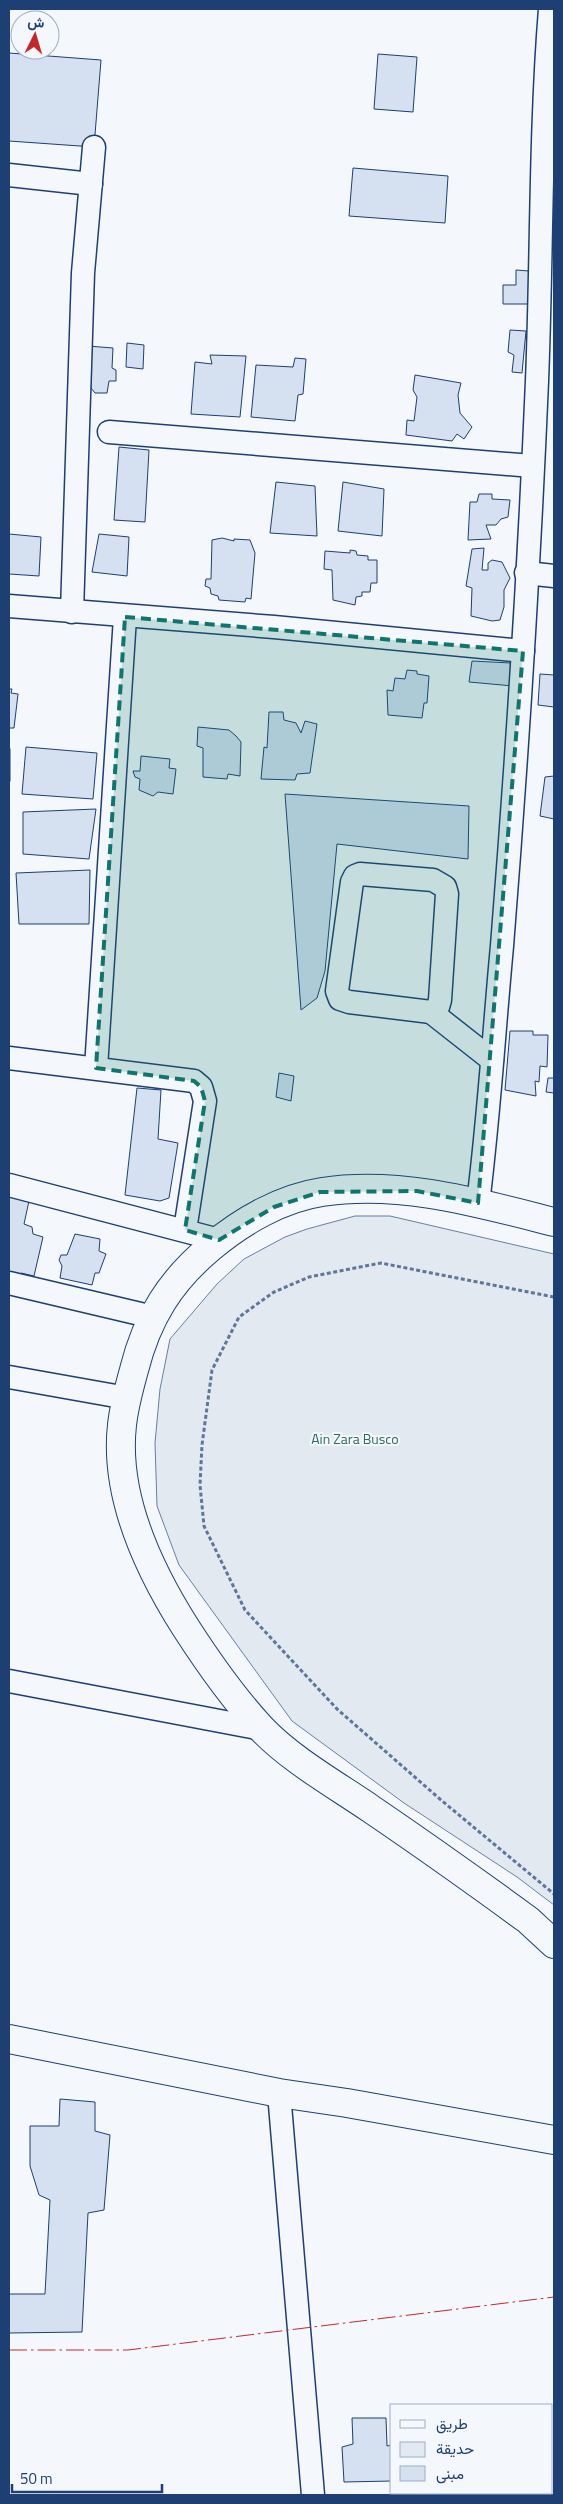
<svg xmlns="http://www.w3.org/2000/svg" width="563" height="2504" font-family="'Titillium Web',Vazirmatn,sans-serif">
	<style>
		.green { fill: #e3e9f0; stroke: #687fa3 }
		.building { fill: #d5e0f0; stroke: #1d3f73 }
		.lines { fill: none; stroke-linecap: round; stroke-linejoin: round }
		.minor-casing { stroke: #1d3f73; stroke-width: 25 }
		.major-casing { stroke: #1d3f73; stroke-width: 30 }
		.path { stroke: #5e769c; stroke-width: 3; stroke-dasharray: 4 2.5; stroke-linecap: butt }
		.minor { stroke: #f4f7fb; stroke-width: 22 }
		.major { stroke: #f4f7fb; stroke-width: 28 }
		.power { stroke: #c62828; stroke-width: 1; stroke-dasharray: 18 4 2.5 4; stroke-linecap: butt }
		.marked { fill: #0f766e; fill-opacity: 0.2; stroke: #0f766e; stroke-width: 4; stroke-dasharray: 10 6; stroke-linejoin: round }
		.labels { text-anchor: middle; stroke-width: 4; stroke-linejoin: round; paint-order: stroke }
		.park-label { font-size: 14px; fill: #2c6c60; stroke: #f4f7fb }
	</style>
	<rect width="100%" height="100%" fill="#f4f7fb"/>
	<polygon class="green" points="355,1216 390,1216 554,1254 554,1905 517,1877 404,1803 292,1721 179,1565 157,1506 155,1443 160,1389 170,1339 217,1284 244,1259 285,1237 307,1229"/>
	<g class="building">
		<polygon points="9,53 101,60 94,147 9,141"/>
		<polygon points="378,54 417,57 413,112 374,109"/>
		<polygon points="353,168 448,176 445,223 349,216"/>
		<polygon points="516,270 529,271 529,304 503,304 503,285 516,285"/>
		<polygon points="510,330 526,331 522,373 512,372 514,355 508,352"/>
		<polygon points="127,343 144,345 143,369 126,367"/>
		<polygon points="88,346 113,348 112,368 116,370 116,381 109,381 107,393 95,393 91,388"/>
		<polygon points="210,355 246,356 240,417 191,414 195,362 212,364"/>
		<polygon points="295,358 306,359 303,394 298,395 295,421 251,417 256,365 293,367"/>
		<polygon points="415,375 461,383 458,395 460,413 472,427 464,439 457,434 452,441 406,435 407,420 414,421 417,397 413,390"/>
		<polygon points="119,447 149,450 145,522 114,520"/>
		<polygon points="276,482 315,486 317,536 270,533"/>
		<polygon points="343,482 384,489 382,536 338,531"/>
		<polygon points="479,494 492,494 492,499 510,500 508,517 501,519 496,525 486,525 491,539 468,540 470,502 477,502"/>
		<polygon points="9,534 41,537 39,576 9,574"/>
		<polygon points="99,534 129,537 127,576 92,572"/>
		<polygon points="222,538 234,541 234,539 250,540 255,553 251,599 246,598 245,602 219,600 218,596 211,594 210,588 205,586 206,579 211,579 212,540"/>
		<polygon points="484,548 482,570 488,570 488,563 492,560 502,562 510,578 504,590 504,607 500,620 492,621 471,616 472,588 466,586 472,549"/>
		<polygon points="350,550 356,551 357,555 368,556 368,560 377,560 377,583 371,583 370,592 362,592 362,596 356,597 355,605 333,600 332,570 324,569 325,551 350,553"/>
		<polygon points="472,661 511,663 513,686 469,682"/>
		<polygon points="407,670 417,671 417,674 429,676 427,703 424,703 422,718 388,715 387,690 393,691 395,678 405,679"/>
		<polygon points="540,674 554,675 554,707 538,705"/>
		<polygon points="9,689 12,689 11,693 18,694 14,728 9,728"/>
		<polygon points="269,712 283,712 284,720 296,723 301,733 305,721 317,724 310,773 297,774 295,780 261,779 264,747 267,748"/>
		<polygon points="198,727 229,730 236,736 241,742 240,776 228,774 227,779 203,777 203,748 197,746"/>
		<polygon points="26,747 97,753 93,799 22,794"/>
		<rect x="9" y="749" width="1" height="32"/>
		<polygon points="141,756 170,759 169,768 176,769 173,794 158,792 153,796 139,790 140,779 135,777 133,771 140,771"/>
		<polygon points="554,776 554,819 540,816 545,777"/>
		<polygon points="285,794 469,806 468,859 337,844 325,971 317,998 301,1010"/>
		<polygon points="96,809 89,859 23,854 23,812"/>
		<polygon points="90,870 89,924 19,924 16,873"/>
		<polygon points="510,1031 533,1031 533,1035 548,1035 547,1067 540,1066 539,1082 535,1081 536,1096 505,1090"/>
		<polygon points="554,1072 554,1093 546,1092 548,1078 554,1078"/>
		<polygon points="279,1073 294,1076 291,1101 276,1097"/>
		<polygon points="137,1088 161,1090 158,1139 178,1143 169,1198 160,1201 125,1195"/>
		<polygon points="9,1195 29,1201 24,1224 32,1227 33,1234 43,1237 34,1276 21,1273 20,1275 9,1272"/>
		<polygon points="75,1234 100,1239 99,1251 106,1254 99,1273 95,1273 92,1285 60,1278 62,1266 59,1260 61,1255 67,1255"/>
		<polygon points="60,2099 95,2102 95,2131 110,2135 104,2210 88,2213 82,2332 9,2333 9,2294 45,2294 50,2200 39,2195 30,2166 30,2126 59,2126"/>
		<polygon points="352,2418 386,2418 387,2446 392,2445 392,2481 344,2482 342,2447 353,2444"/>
	</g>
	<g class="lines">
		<g class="minor-casing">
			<g id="minor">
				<polyline points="9,175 91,184"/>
				<polyline points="109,432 532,466"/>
				<polyline points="526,573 554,576"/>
				<polyline points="9,606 274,627 523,651"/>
				<polyline points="72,612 83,273 94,147"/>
				<polygon points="360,874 433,880 445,887 447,894 440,1000 438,1007 431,1012 349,1002 340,999 337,991 352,882 355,876"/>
				<polyline points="431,1012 492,1060"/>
				<polyline points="9,1058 194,1081 201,1087 205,1101 185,1230"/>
				<polyline points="96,1068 125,617"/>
				<polyline points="9,1185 219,1240"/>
				<path d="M478 1203C489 1117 494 1031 502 946 517 758 529 570 537 381 542 257 540 133 550 9"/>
				<polyline points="9,1283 153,1317"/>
				<polyline points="9,1377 127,1398"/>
				<polyline points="9,1681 262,1729"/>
				<polyline points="279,2093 313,2495"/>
			</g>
		</g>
		<g class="major-casing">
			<g id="major">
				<path d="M554 1222C479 1203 400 1180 322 1192 282 1198 242 1221 211 1247 170 1281 147 1318 134 1370 129 1388 124 1406 122 1425 114 1496 149 1570 186 1628 206 1659 236 1701 261 1728 290 1759 336 1785 371 1809 424 1845 476 1882 528 1920L554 1944"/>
				<polyline points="9,2039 279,2093 347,2103 554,2140"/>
			</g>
		</g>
		<polyline class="path" points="554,1297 381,1263 309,1277 274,1292 239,1317 212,1370 202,1445 200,1485 204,1526 245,1610 337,1709 441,1800 554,1894"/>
		<use href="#minor" class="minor"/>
		<use href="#major" class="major"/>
		<polyline class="power" points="9,2350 128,2350 554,2297"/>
	</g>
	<path class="marked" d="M125 617 523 651 478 1203 417 1191 320 1192 274 1207 219 1240 185 1230 205 1101 201 1087 194 1081 96 1068Z"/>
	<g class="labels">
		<g class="park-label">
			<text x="355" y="1444">Ain Zara Busco</text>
		</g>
	</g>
	<rect width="563" height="2504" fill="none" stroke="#1d3f73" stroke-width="20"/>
	<rect x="390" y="2404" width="162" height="90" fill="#f4f7fb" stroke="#9eadc5"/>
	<rect x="400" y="2420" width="25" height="8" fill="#f4f7fb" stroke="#9eadc5"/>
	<text x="436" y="2429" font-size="15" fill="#1d3f73">طريق</text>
	<rect x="400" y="2442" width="25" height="15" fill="#e3e9f0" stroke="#9eadc5"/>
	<text x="436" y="2454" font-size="15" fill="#1d3f73">حديقة</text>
	<rect x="400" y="2466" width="25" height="15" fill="#d5e0f0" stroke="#9eadc5"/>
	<text x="436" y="2479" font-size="15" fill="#1d3f73">مبنى</text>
	<g transform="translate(35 35) rotate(5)"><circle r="24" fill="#f4f7fb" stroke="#9eadc5"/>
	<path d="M0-4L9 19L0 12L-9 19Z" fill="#c62828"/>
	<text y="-8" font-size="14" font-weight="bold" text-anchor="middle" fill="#1d3f73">ش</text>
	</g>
	<path d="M12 2484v8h150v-8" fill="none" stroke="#1d3f73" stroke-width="2.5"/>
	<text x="20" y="2484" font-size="15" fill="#1d3f73" stroke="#f4f7fb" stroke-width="4" paint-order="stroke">50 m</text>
</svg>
